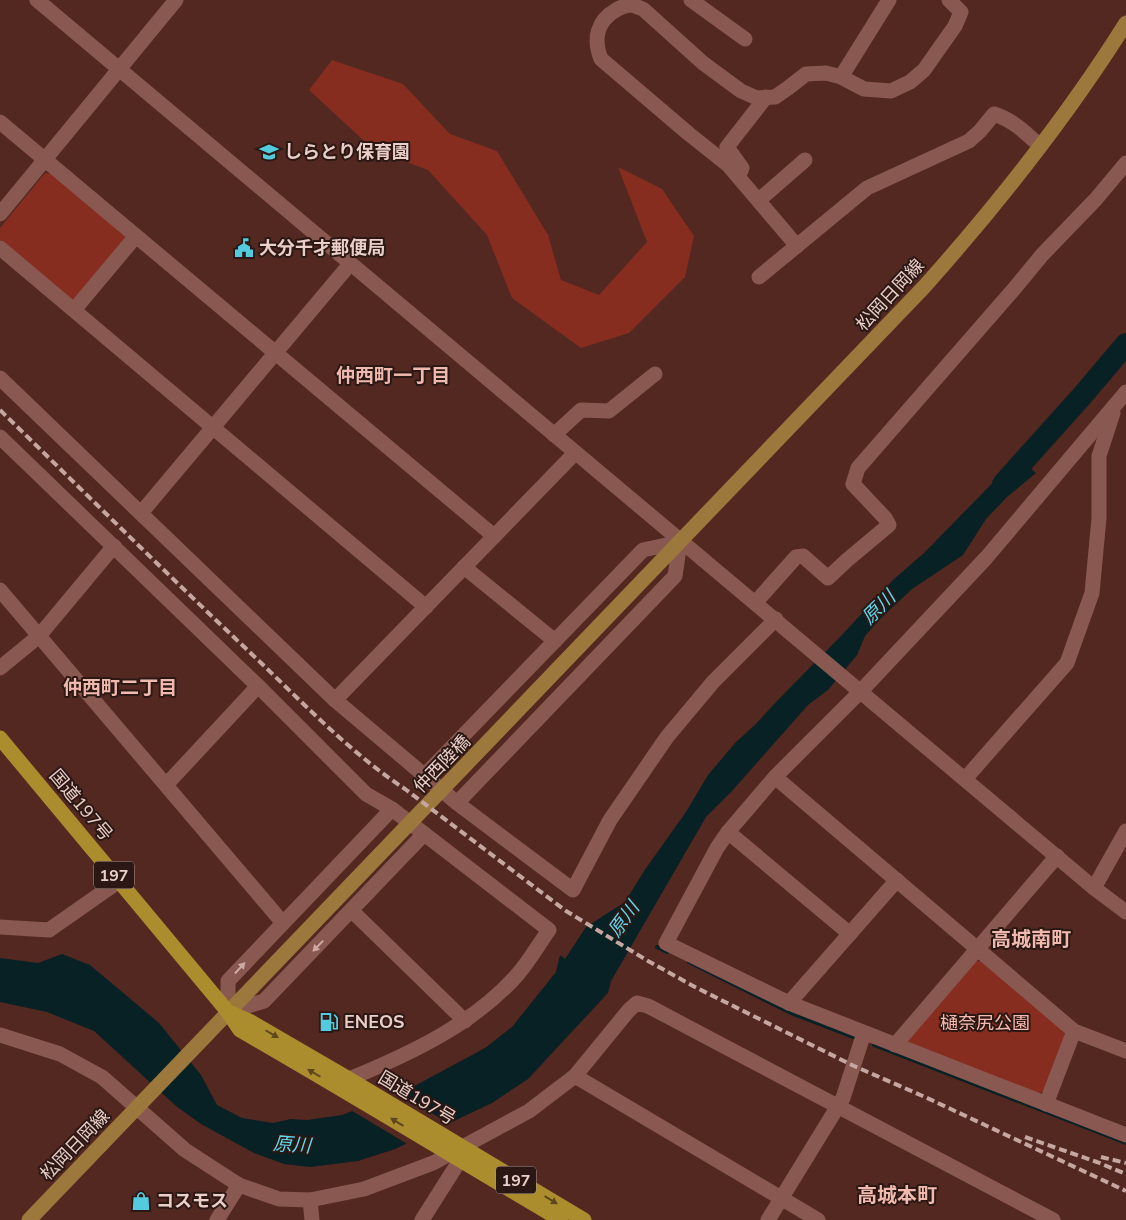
<svg xmlns="http://www.w3.org/2000/svg" width="1126" height="1220" font-family="'Nunito Sans','Noto Sans JP',sans-serif">
	<style>
		.green { fill: #862d20 }
		.water { fill: #082125 }
		.pier { fill: #522821 }
		.lines { fill: none; stroke-linecap: round; stroke-linejoin: round }
		.stream { stroke: #082125; stroke-width: 4 }
		.river { stroke: #082125; stroke-width: 22 }
		.minor { stroke: #895951; stroke-width: 15 }
		.major { stroke: #9d783c; stroke-width: 15 }
		.highway { stroke: #ab8d2e; stroke-width: 15 }
		.rail { stroke: #c6a6a0; stroke-width: 4; stroke-dasharray: 8 4; stroke-linecap: butt }
		.oneway { fill: #cdaba4 }
		.oneway2 { fill: #5e471e }
		.labels { text-anchor: middle; stroke-width: 4; stroke-linejoin: round; paint-order: stroke }
		.shield { fill: #2b1814; stroke: #b19792; stroke-width: 1 }
		.shield-label { font-size: 16px; font-weight: bold; fill: #eacec8 }
		.poi-label { font-size: 18px; font-weight: bold; fill: #eacec8; stroke: #2b1814; text-anchor: start }
		.street-label { font-size: 18px; fill: #eacec8; stroke: #2b1814 }
		.park-label { font-size: 18px; fill: #f8baae; stroke: #2b1814 }
		.neighbourhood-label { font-size: 19px; font-weight: bold; fill: #efb9ae; stroke: #2b1814 }
		.water-label { font-size: 19px; font-style: italic; fill: #5dd7ed; stroke: #2b1814 }
		.quarter-label { font-size: 20px; font-weight: bold; fill: #efb9ae; stroke: #2b1814 }
	</style>
	<rect width="100%" height="100%" fill="#522821"/>
	<g class="green">
		<polygon points="332,60 403,84 450,134 497,151 548,235 561,280 599,295 647,242 618,167 662,189 694,236 685,277 629,333 581,348 512,298 487,235 428,170 374,150 309,90"/>
		<polygon points="45,173 51,174 125,235 125,241 77,298 71,300 0,240 0,228"/>
		<polygon points="976,961 983,961 1064,1030 1065,1037 1044,1091 1038,1094 909,1043 908,1039"/>
	</g>
	<polygon class="water" points="1018,457 1036,473 1007,497 986,519 963,555 912,589 881,618 865,636 857,655 828,690 808,705 732,791 706,817 611,981 608,993 528,1079 492,1103 395,1149 358,1161 310,1167 284,1164 254,1153 201,1124 176,1106 94,1031 47,1012 0,1002 0,958 38,963 62,954 90,965 159,1023 201,1075 217,1105 242,1118 273,1123 291,1119 307,1120 342,1115 407,1090 485,1048 512,1027 556,972 560,955 565,959 586,927 625,902 644,871 686,812 708,775 736,742 755,725 776,702 841,636 893,580 924,553"/>
	<polygon class="pier" points="395,1092 452,1125 409,1145 349,1109"/>
	<g class="lines">
		<g class="stream">
			<polyline points="657,947 667,952"/>
			<polyline points="689,962 791,1013 853,1037"/>
			<polyline points="874,1045 1126,1143"/>
		</g>
		<polyline class="river" points="1003,484 1082,396 1126,344"/>
		<g class="minor">
			<polyline points="37,0 1094,888 1126,912"/>
			<polyline points="691,0 745,39"/>
			<polyline points="841,77 889,0"/>
			<polyline points="0,122 494,536"/>
			<polyline points="741,171 742,168 727,147 766,97"/>
			<polyline points="759,200 805,160"/>
			<polyline points="0,214 176,0"/>
			<path d="M797 246 728 165 689 134 601 59C593 39 597 21 616 10 621 7 626 5 632 5 635 6 640 8 643 9L703 63 741 91 757 98 775 97 788 88 806 74 826 73 841 77 864 89 891 91 910 82 924 70 955 26 961 12 949 0"/>
			<polyline points="0,248 426,607"/>
			<path d="M759 277 867 188 969 141 980 131 994 114C1013 120 1026 133 1040 146"/>
			<polyline points="74,310 136,236"/>
			<polyline points="0,378 335,700 457,803 573,890 610,820 667,737 713,682 776,619"/>
			<polyline points="1126,392 986,558 861,691 775,777 728,832 717,848 666,943 789,1003 1126,1135"/>
			<polyline points="554,435 581,410 609,411 655,374"/>
			<path d="M0 437 258 686 366 794 392 809 549 930C539 944 530 960 518 974 474 1024 410 1054 349 1079"/>
			<polyline points="141,513 350,264"/>
			<polyline points="464,567 555,641"/>
			<polyline points="0,590 283,923"/>
			<polyline points="755,603 796,557 803,556 828,578 846,561 889,525 885,518 853,484 858,468 1014,289 1042,255 1096,199 1126,163"/>
			<polyline points="0,668 39,636 114,546"/>
			<polyline points="335,700 575,453"/>
			<polyline points="424,776 643,550 680,542"/>
			<polyline points="775,777 1074,1031 1126,1051"/>
			<polyline points="965,779 1067,663 1092,593 1099,518 1099,456 1113,413"/>
			<polyline points="166,785 258,686"/>
			<polyline points="457,803 675,576 680,542"/>
			<polyline points="392,809 228,981 228,1012 264,1001 424,834"/>
			<polyline points="728,832 850,934"/>
			<polyline points="1094,888 1126,831"/>
			<polyline points="352,911 465,1021"/>
			<polyline points="0,927 49,930 119,881"/>
			<polyline points="789,1003 897,880"/>
			<polyline points="0,1035 60,1054 102,1077 185,1150 239,1185 279,1199 310,1200 364,1189 433,1163 529,1111 575,1076 629,1010 637,1003 648,1006 1053,1220"/>
			<polyline points="895,1045 1057,856"/>
			<polyline points="575,1076 818,1220"/>
			<polyline points="1046,1104 1074,1031"/>
			<polyline points="310,1200 312,1220"/>
			<polyline points="217,1220 239,1185"/>
			<polyline points="422,1220 460,1160"/>
			<polyline points="768,1220 843,1098 864,1033"/>
		</g>
		<path class="major" d="M29 1220 924 287C997 205 1067 117 1126 23"/>
		<g class="highway">
			<path d="M0 738 228 1012 240 1030C348 1092 454 1157 561 1220"/>
			<polyline points="228,1012 251,1022 349,1079 584,1220"/>
		</g>
		<g class="rail">
			<path d="M0 410C86 494 172 579 259 661 305 705 352 754 405 789L566 911 648 961 695 987 854 1066 925 1097 1126 1191"/>
			<polyline points="1025,1137 1097,1162 1126,1174"/>
			<polyline points="1101,1157 1126,1163"/>
		</g>
	</g>
	<defs><path id="oneway-solid" d="M-6-.8H1V-3.2L6.5 0L1 3.2V.8H-6Z" transform="scale(1.25)"/></defs>
	<g class="oneway">
		<use href="#oneway-solid" transform="translate(318 946) rotate(134)"/>
		<use href="#oneway-solid" transform="translate(240 968) rotate(-47)"/>
	</g>
	<g class="oneway2">
		<use href="#oneway-solid" transform="translate(272 1034) rotate(30)"/>
		<use href="#oneway-solid" transform="translate(314 1073) rotate(-150)"/>
		<use href="#oneway-solid" transform="translate(397 1122) rotate(-149)"/>
		<use href="#oneway-solid" transform="translate(551 1200) rotate(31)"/>
	</g>
	<defs>
		<g id="school-bare" transform="scale(1.5)"><path d="M0-5L7-2L0 1L-7-2ZM-4 1L0 2.5L4 1V4Q0 6-4 4Z" fill="#54cade" stroke="#2b1814" stroke-width="2.5" paint-order="stroke"/></g>
		<g id="civic-bare" transform="scale(1.5)"><path d="M-.6-6.5H3V-4.5H.6V-3L4-1V1h2V6H-6V1h2V-1L-.6-3ZM-1.2 2.5V6h2.4V2.5Z" fill="#54cade" stroke="#2b1814" stroke-width="2.5" paint-order="stroke"/></g>
		<g id="fuel-bare" transform="scale(1.5)"><path d="M-5.5-6h7V0h2V4h1.3V-2.5L3-4.5l.8-.8L6-3V5H2.5V1h-1V6h-7ZM-4.2-4.7v3.2H.2V-4.7Z" fill="#54cade" stroke="#2b1814" stroke-width="2.5" paint-order="stroke"/></g>
		<g id="shop-bare" transform="scale(1.5)"><path d="M-5-2.5h2.3a2.7 3.5 0 0 1 5.4 0H5L5.5 6h-11ZM-1.5-2.5h3a1.5 2.3 0 0 0-3 0Z" fill="#54cade" stroke="#2b1814" stroke-width="2.5" paint-order="stroke"/></g>
	</defs>
	<g fill-rule="evenodd">
		<use href="#school-bare" x="269" y="152"/>
		<use href="#civic-bare" x="244" y="248"/>
		<use href="#fuel-bare" x="329" y="1022"/>
		<use href="#shop-bare" x="141" y="1201"/>
	</g>
	<g class="labels">
		<g class="shield">
			<rect x="94" y="861.5" width="40" height="27" rx="4"/>
			<rect x="496" y="1166.5" width="40" height="27" rx="4"/>
		</g>
		<g class="shield-label">
			<text x="114" y="881">197</text>
			<text x="516" y="1186">197</text>
		</g>
		<g class="poi-label">
			<text x="284" y="158">しらとり保育園</text>
			<text x="259" y="254">大分千才郵便局</text>
			<text x="344" y="1028">ENEOS</text>
			<text x="156" y="1207">コスモス</text>
		</g>
		<g class="street-label">
			<text transform="translate(890 295) rotate(-47)" y="6">松岡日岡線</text>
			<text transform="translate(442 764) rotate(-46)" y="6">仲西陸橋</text>
			<text transform="translate(81 805) rotate(50)" y="6">国道197号</text>
			<text transform="translate(417 1098) rotate(31)" y="6">国道197号</text>
			<text transform="translate(75 1145) rotate(-46)" y="6">松岡日岡線</text>
		</g>
		<g class="park-label">
			<text x="985" y="1029">樋奈尻公園</text>
		</g>
		<g class="neighbourhood-label">
			<text x="393" y="382">仲西町一丁目</text>
			<text x="120" y="694">仲西町二丁目</text>
		</g>
		<g class="water-label">
			<text transform="translate(878 607) rotate(-45)" y="7">原川</text>
			<text transform="translate(623 919) rotate(-54)" y="7">原川</text>
			<text transform="translate(292 1144) rotate(4)" y="7">原川</text>
		</g>
		<g class="quarter-label">
			<text x="1031" y="946">高城南町</text>
			<text x="897" y="1202">高城本町</text>
		</g>
	</g>
</svg>
